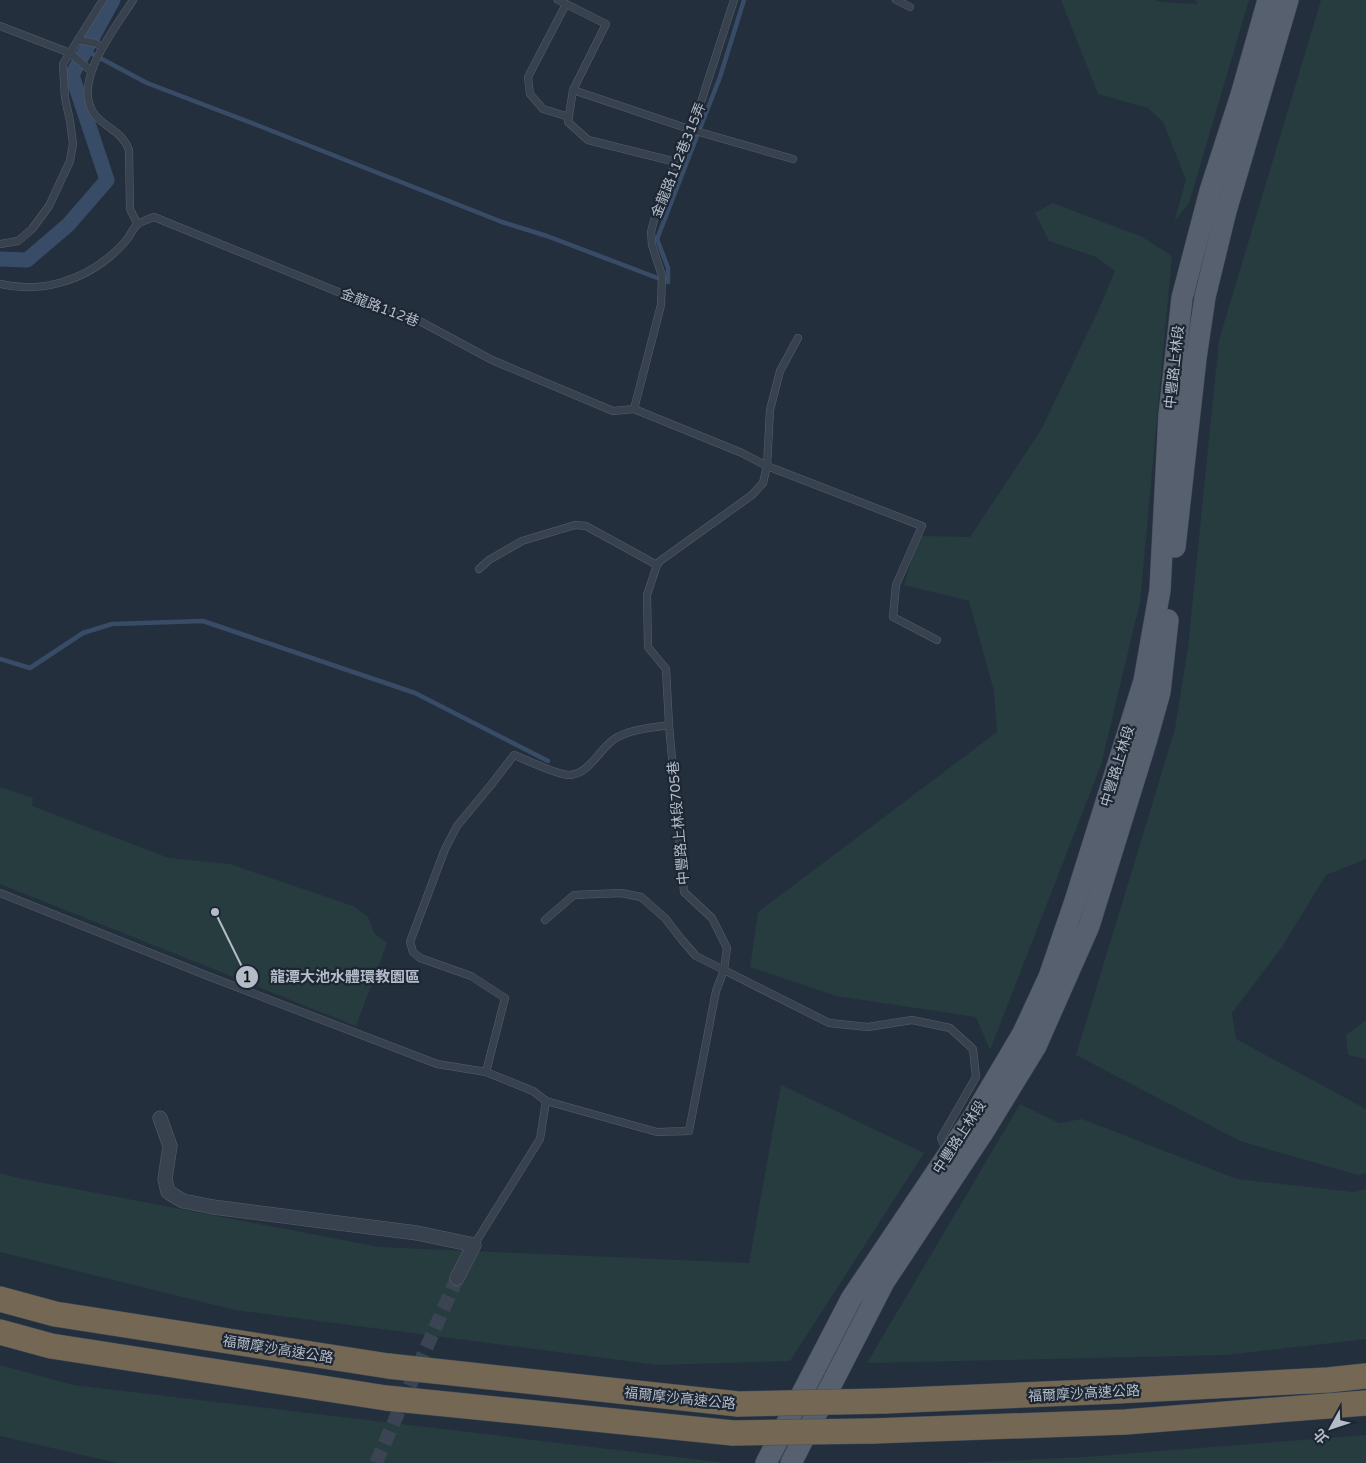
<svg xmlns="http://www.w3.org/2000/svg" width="1366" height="1463" font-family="'Varela Round','Noto Sans TC',sans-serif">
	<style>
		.green { fill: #263c3f }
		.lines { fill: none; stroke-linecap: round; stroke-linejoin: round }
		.stream { stroke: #394c67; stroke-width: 4.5 }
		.canal { stroke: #394c67; stroke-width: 15 }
		.minor-tunnel { stroke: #3a4453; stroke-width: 14; stroke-dasharray: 14 7; stroke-linecap: butt }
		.service-casing { stroke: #565f6c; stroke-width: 8 }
		.minor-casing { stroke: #565f6c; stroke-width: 15 }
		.primary-casing { stroke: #414a57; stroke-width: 22 }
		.motorway-casing { stroke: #434c59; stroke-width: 26 }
		.service { stroke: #38414e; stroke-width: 7 }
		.minor { stroke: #38414e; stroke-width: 14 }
		.primary { stroke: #56606e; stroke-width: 21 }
		.motorway { stroke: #746855; stroke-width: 25 }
		.motorway-bridge-casing { stroke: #434c59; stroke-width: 26; stroke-linecap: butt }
		.motorway-bridge { stroke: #746855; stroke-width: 25 }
		.labels { text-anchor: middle; stroke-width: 4.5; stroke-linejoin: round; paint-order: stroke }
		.street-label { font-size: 14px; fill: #b4bcc9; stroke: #1d2633 }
		.leader { fill: none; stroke: #b4bcc9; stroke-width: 2 }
		.callout-dot { fill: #b4bcc9; stroke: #1d2633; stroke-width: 2 }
		.mark-label { font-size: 15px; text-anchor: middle; font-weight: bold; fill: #111 }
		.callout-label { font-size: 15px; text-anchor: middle; font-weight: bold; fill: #b4bcc9; stroke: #1d2633; stroke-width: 4.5; stroke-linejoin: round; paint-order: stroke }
	</style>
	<rect width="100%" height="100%" fill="#242f3e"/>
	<g class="green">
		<polygon points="1061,0 1155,0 1161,2 1198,4 1195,0 1249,0 1189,203 1174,222 1186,180 1163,122 1148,108 1098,94"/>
		<polygon points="1321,0 1366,0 1366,859 1326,875 1282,947 1232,1013 1236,1039 1366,1109 1366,1173 1358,1175 1240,1141 1076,1055 1175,729 1188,647 1219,340"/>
		<polygon points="1053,203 1142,237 1172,256 1140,602 1101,765 990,1050 976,1017 836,996 750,967 758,912 997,732 994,691 969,601 904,585 919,536 970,537 1041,430 1098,311 1115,271 1096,257 1049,241 1035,213"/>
		<polygon points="0,787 33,798 32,806 169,858 230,864 353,906 368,917 374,933 387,943 356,1026 0,884"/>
		<polygon points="1366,1020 1366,1059 1348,1055 1346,1035"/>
		<polygon points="781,1085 924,1153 790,1361 657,1365 235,1310 0,1252 0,1173 18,1178 379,1247 749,1263"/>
		<polygon points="1020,1104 1059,1123 1082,1119 1237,1179 1353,1192 1366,1189 1366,1339 1225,1355 867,1363"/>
		<polygon points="0,1365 73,1385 727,1463 117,1463 0,1436"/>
		<polygon points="1366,1435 1366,1463 958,1463 1085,1457"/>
	</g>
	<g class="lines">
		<g class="stream">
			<polyline points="85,50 147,83 262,127 502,222 547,236 668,282 668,268 657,239 720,77 744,0"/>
			<polyline points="0,659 30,668 83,633 112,624 203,621 415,693 548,761"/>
		</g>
		<polyline class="canal" points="0,259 27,260 68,225 107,180 72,75 113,0"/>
		<polyline class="minor-tunnel" points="376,1463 457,1278"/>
		<g class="service-casing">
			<g id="service">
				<path d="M133 0C116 27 70 83 95 115 107 129 122 131 129 150L130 209 137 223"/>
				<polyline points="558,0 606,24 573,90"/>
				<polyline points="896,0 910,7"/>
				<polyline points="566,4 528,77 530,94 543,109 569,117"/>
				<polyline points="0,26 70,53 91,71"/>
				<polyline points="78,40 95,43 102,47"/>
				<polyline points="676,162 588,140 568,122 573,90 692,130 793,159"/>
				<polyline points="0,244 18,241 32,229 49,206 70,161 73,144 70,121 65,98 63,64 103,0"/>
				<path d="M0 284C41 294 85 280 115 252 120 248 124 243 128 238 131 234 133 228 137 225 141 221 149 219 154 217L353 298 414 318 492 360 613 411 634 409 742 453 767 466 763 483 752 495 660 561 657 565 647 595 648 647 666 669 669 725 684 892 712 918 727 948 724 970 829 1023 868 1027 912 1020 950 1028 973 1049 976 1077 941 1138 947 1152"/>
				<polyline points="798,338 780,371 770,410 767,466 922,526 896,585 893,617 937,640"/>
				<polyline points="634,409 661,305 662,276 652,245 651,232 657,209 676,162 692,130 734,0"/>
				<polyline points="479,569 489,560 522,541 575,525 586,526 657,565"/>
				<polyline points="0,893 208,976 437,1064 486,1072 533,1091 546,1101 657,1132 689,1131 716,991 724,970 696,956 682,940 665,918 641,897 621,893 574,895 545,920"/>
				<path d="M486 1072 505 998 471 976 420 958 413 952 410 942 445 849 457 826 491 785 514 755C526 760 558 775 569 775 588 775 599 750 613 740 628 729 652 728 669 725"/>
				<polyline points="474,1245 540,1139 546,1101"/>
			</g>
		</g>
		<g class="minor-casing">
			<polyline id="minor" points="160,1118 170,1146 165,1179 168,1192 183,1201 213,1207 417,1233 474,1245 457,1278"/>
		</g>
		<g class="primary-casing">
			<g id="primary">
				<polyline points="1175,547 1196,358 1205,297 1226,211 1288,0"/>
				<polyline points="766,1463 851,1299 972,1119 1023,1033 1049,977 1075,901 1144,681 1160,590 1169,415 1182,298 1210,191 1241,95 1268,0"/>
				<polyline points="791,1463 884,1282 984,1131 1036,1046 1089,926 1146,742 1160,692 1168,620"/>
			</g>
		</g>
		<g class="motorway-casing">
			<g id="motorway">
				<polyline points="0,1299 55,1314 388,1366 738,1404"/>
				<polyline points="0,1332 51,1346 386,1398 733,1433"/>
				<polyline points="884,1401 1116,1391 1328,1380 1366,1376"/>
				<polyline points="873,1431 1125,1422 1366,1403"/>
			</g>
		</g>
		<use href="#service" class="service"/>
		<use href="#minor" class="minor"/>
		<use href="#primary" class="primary"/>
		<use href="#motorway" class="motorway"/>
		<g class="motorway-bridge-casing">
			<g id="motorway-bridge">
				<polyline points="738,1404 884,1401"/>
				<polyline points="733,1433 873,1431"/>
			</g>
		</g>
		<use href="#motorway-bridge" class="motorway-bridge"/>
	</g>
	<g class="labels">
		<g class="street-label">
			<text transform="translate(678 160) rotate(-68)" y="5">金龍路112巷315弄</text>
			<text transform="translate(380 307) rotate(21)" y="5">金龍路112巷</text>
			<text transform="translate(1174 367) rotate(-84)" y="5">中豐路上林段</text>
			<text transform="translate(1117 766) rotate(-73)" y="5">中豐路上林段</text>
			<text transform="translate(678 823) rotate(-95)" y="5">中豐路上林段705巷</text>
			<text transform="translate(959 1137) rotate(-57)" y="5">中豐路上林段</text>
			<text transform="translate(278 1349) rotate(9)" y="5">福爾摩沙高速公路</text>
			<text transform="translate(1084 1393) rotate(-3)" y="5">福爾摩沙高速公路</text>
			<text transform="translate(680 1398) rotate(6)" y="5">福爾摩沙高速公路</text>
		</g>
	</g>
	<path class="leader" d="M215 912L247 977"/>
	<g class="callout-dot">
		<circle cx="215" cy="912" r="5"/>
		<circle cx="247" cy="977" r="12"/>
	</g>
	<g class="mark-label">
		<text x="247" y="982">1</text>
	</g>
	<g class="callout-label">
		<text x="345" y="982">龍潭大池水體環教園區</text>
	</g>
	<g transform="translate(1331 1428) rotate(230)" stroke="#1d2633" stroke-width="4" paint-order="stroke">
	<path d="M0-4L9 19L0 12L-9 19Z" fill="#b4bcc9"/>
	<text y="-8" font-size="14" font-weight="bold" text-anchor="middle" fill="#b4bcc9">北</text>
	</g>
</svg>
